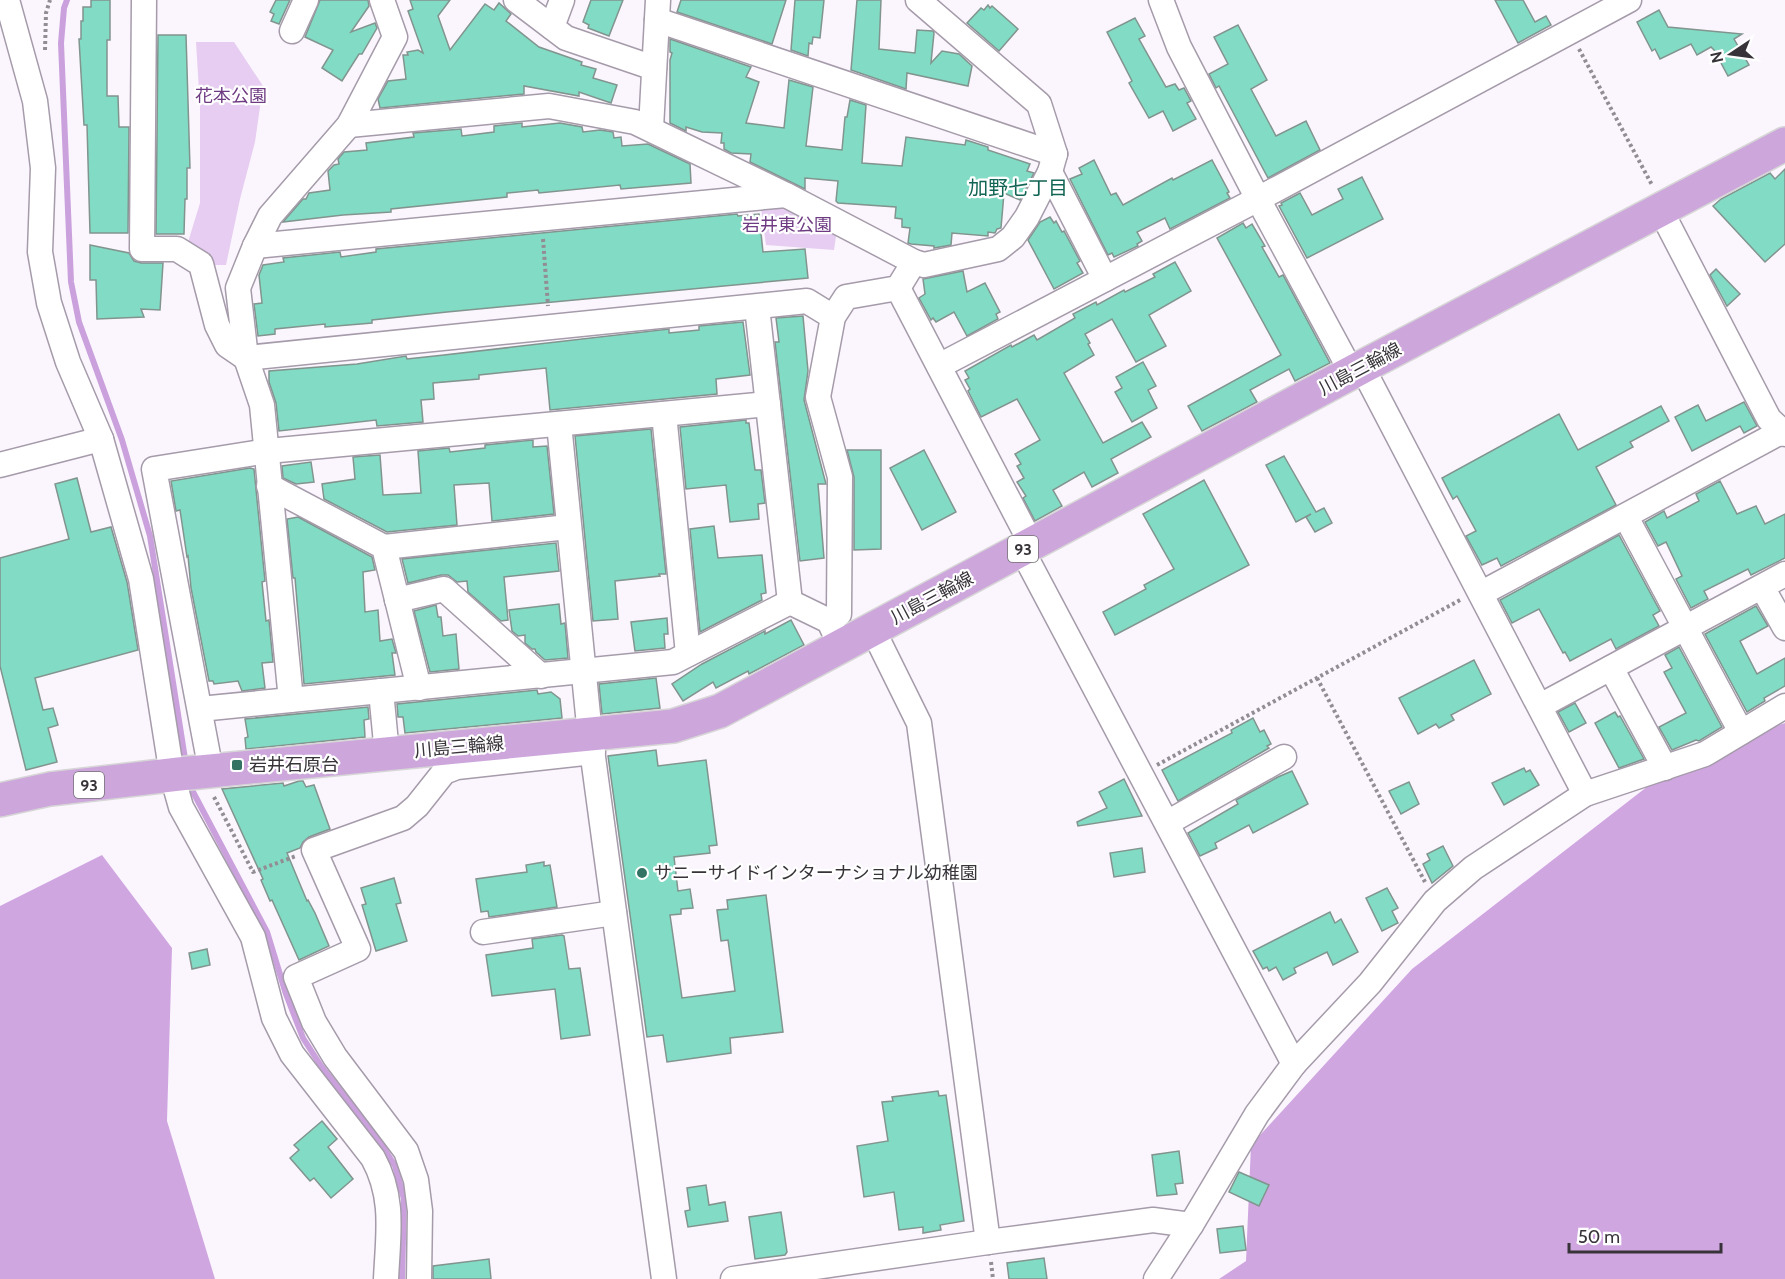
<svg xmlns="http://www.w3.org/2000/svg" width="1785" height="1279" font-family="Cabin,'Noto Sans JP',sans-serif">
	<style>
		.green { fill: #e6cdf1 }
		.forest { fill: #d0a6e1 }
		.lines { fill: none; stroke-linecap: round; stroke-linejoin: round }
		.stream { stroke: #caa1dc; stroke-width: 6 }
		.building { fill: #82dbc4; stroke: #81948e; stroke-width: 1.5 }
		.street-casing { stroke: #a59baa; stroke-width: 27 }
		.primary-casing { stroke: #d7d6d7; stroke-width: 36 }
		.path { stroke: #928d94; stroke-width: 4; stroke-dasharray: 3 3; stroke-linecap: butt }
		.street { stroke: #fff; stroke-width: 24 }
		.primary { stroke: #cda6dc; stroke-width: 33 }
		.poi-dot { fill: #327364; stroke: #fff; stroke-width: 2 }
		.labels { text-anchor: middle; stroke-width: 4.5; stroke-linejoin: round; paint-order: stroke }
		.shield { fill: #fff; stroke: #737074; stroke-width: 1.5 }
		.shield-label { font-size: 16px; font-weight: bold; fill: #373339 }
		.park-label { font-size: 18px; fill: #6e3b82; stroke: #fff }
		.street-label { font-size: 18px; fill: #373339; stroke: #fff }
		.poi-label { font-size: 18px; fill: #373339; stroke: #fff; text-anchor: start }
		.neighbourhood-label { font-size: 20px; fill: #126554; stroke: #fff }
	</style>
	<rect width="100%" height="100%" fill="#fbf6fd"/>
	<g class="green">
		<polygon points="196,42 234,42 263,86 255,142 240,199 226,265 181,265 200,203 200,107"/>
		<polygon points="789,202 837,229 834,250 766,245 761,208"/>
	</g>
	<g class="forest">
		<polygon points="1785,723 1785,1279 1219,1279 1246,1261 1251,1145 1412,969 1688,755"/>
		<polygon points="102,855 172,948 167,1121 215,1279 0,1279 0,906"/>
	</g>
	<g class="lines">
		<g class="stream">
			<polyline points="67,0 64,8 61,43 71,282 79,322 122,440 150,536 186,765"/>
			<polyline points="190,783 192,790 267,932 286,994 303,1038 321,1066 380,1142 395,1166 404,1199 402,1279"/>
		</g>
	</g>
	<g class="building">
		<polygon points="91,0 110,0 110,40 107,40 107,96 118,96 119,127 129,127 128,233 90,233 87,125 84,125 79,39 81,39 81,21 83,21 83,7 91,7"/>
		<polygon points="276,0 290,0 279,24 271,21 274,14 270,12"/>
		<polygon points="320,0 368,0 369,6 351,32 375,23 377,28 362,54 359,54 342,81 322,68 333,50 305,37"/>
		<polygon points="410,0 450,0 438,16 450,50 485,4 494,10 499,3 511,14 506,21 539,47 582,62 581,65 596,69 593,78 617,85 611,103 579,92 579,96 524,86 524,94 380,108 378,99 388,81 406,79 403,55 408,55 407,52 418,50 423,53 408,11 413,9"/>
		<polygon points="591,0 623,0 609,36 588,28 589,25 583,22"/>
		<polygon points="681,0 786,0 772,44 677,12"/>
		<polygon points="795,0 824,0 820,38 813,37 812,44 809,43 808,56 791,50"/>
		<polygon points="857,0 881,0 879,49 915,53 917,30 933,31 934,33 931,63 942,51 959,54 972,66 968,86 907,73 906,89 851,70"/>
		<polygon points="1495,0 1523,0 1535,22 1546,16 1551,25 1518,43"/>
		<polygon points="988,5 990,8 992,6 1018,29 999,51 967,23 981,8 984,10"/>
		<polygon points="1659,10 1668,27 1742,34 1734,39 1749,65 1728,76 1714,50 1711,47 1697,55 1691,44 1660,59 1655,49 1652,51 1637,22"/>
		<polygon points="1135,18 1145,36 1139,39 1166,87 1175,84 1179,90 1184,88 1191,101 1187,103 1196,119 1173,131 1163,111 1149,118 1129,83 1132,81 1107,32"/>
		<polygon points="1238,25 1267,80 1251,89 1276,136 1306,121 1320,150 1268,178 1219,86 1216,88 1209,74 1228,64 1214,37"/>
		<polygon points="158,35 186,35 190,168 187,168 187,199 185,199 184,234 156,234"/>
		<polygon points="670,39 751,67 746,77 759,82 746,123 784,128 789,80 813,87 806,146 842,150 845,117 847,117 850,100 866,105 862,163 902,166 906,137 965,145 966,140 988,147 988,150 1030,164 1027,171 1034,173 1020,200 1004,193 1001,228 997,229 995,233 988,232 988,236 952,233 951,245 934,248 934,246 911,244 908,243 910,228 902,227 902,219 895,218 896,207 838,203 836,201 838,181 805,178 805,189 750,162 751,154 731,153 724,149 724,143 721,143 722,133 702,132 686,127 686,131 670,123 670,60 672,53 670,52"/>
		<polygon points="522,123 522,127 560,123 582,127 583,132 600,130 613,132 614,138 621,137 622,146 648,144 690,164 691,183 621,189 620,185 539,193 538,190 507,193 507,197 391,209 391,212 343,215 283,222 303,199 306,199 309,193 330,190 328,171 334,165 339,164 338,159 344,152 367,150 366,143 414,137 413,133 461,129 462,136 494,132 494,126"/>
		<polygon points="1094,160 1111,195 1116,193 1123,205 1172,178 1173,180 1212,160 1229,192 1227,193 1230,198 1170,229 1165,218 1137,232 1142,241 1137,244 1138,246 1114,257 1112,253 1108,255 1070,179 1082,174 1079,168"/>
		<polygon points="1785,169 1785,244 1765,262 1713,206 1721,199 1770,173 1775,179"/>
		<polygon points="1362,177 1383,219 1307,258 1279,206 1282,205 1281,203 1300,193 1312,215 1343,199 1338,189"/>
		<polygon points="737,214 738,216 759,214 763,252 805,249 808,278 447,312 372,320 372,323 325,327 325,324 275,329 275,334 258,336 254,304 262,303 259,275 263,265 284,262 283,258 340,252 341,257 376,252 376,249"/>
		<polygon points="1050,217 1054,223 1056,221 1062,232 1064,231 1080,261 1077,263 1083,273 1054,289 1028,240 1040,222"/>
		<polygon points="1243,223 1246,228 1252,224 1265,246 1262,247 1279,277 1283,275 1330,363 1295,381 1289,369 1250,390 1257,402 1202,431 1188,406 1281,355 1217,238"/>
		<polygon points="90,245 129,253 134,261 141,263 163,263 160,310 141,309 144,317 97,319 96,280 90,280"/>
		<polygon points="1175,262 1191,291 1149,315 1166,346 1136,362 1112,319 1085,334 1090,343 1088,344 1094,355 1064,373 1103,443 1142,422 1151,437 1111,459 1118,473 1092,487 1084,472 1053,490 1062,506 1035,521 1023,498 1026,496 1017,482 1024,478 1017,466 1021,464 1015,454 1040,440 1017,399 981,417 968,391 970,389 965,380 969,378 965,371 1011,345 1012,347 1034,335 1037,340 1075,318 1073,314 1096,302 1097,305 1124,290 1125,292 1155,277 1153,274"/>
		<polygon points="1716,269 1740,294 1727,306 1710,275"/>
		<polygon points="963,271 967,292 985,283 1000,312 996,314 998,319 967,336 954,312 936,322 933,318 931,320 919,298 925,294 923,279"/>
		<polygon points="803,316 808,371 804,400 826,484 818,484 824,558 800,561 775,342 779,342 776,318"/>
		<polygon points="743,322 750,375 716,379 717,394 550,410 546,368 479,375 479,379 433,383 434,399 421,400 423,422 377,426 376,420 279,431 276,403 269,382 269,371 357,364 406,356 407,359 444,355 669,329 669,333 699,330 699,326"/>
		<polygon points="1143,362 1156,386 1148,390 1157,408 1132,422 1115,392 1122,388 1116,377"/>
		<polygon points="1744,402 1757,426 1744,433 1740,426 1692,451 1675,417 1698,405 1706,421"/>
		<polygon points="1661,406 1669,421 1630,442 1633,447 1596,467 1616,505 1501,566 1497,558 1482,565 1466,536 1476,531 1457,496 1453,499 1442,478 1559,414 1578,450"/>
		<polygon points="746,420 746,423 749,423 755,470 761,470 765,503 758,504 759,519 730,522 726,485 686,489 680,427"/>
		<polygon points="651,429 666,574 659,574 660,576 615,581 618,619 593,621 575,436"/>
		<polygon points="533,440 533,447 547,446 554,514 492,521 489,483 454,485 457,525 387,532 324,499 322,484 355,479 353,457 380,455 383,495 421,493 418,451 449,448 450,452 485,448 485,445"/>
		<polygon points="847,450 881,450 881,549 854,550 854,477"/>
		<polygon points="924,450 956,512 922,530 890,468"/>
		<polygon points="1284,456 1316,512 1324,508 1332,523 1315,532 1306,517 1311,514 1296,522 1266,465"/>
		<polygon points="311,462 314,482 296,484 283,478 282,466"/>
		<polygon points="250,468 254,469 265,581 262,582 266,621 269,620 273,662 262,663 265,688 242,691 238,681 214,684 213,681 209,681 191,588 188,556 187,557 180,510 176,511 171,481"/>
		<polygon points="77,478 91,532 111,527 127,582 138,650 35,678 43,710 53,708 58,725 48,728 57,762 26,770 0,666 0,558 69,539 55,484"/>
		<polygon points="1204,480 1249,565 1115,635 1103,612 1146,589 1144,585 1174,569 1143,514"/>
		<polygon points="1720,481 1737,514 1756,506 1765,524 1785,514 1785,558 1751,575 1748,569 1704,591 1708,599 1691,608 1676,579 1682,576 1666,542 1658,546 1645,522 1664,511 1667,518 1699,501 1696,494"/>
		<polygon points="298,517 372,557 375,570 363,572 365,612 378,610 380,641 392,639 396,653 392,653 395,675 304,684 295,578 293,578 287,519"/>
		<polygon points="714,526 718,558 762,555 766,593 761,594 762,600 700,632 690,529"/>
		<polygon points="1619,535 1660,611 1653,615 1659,626 1616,649 1611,639 1570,661 1565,652 1563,653 1539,609 1512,623 1500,600"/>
		<polygon points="556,543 559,571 504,577 508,620 501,621 468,592 467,581 457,582 448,575 441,575 408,583 402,559"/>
		<polygon points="559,604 561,624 565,623 568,658 545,660 536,652 535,649 532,649 525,643 525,635 518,636 512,631 509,610"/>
		<polygon points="436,605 438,617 441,617 443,636 456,634 459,669 430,672 414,611"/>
		<polygon points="1756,606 1768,626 1740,641 1757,674 1785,658 1785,686 1764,698 1765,701 1747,712 1705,634"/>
		<polygon points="667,618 668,634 664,634 665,648 635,651 631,622"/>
		<polygon points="791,620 804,645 749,674 748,671 716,688 713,682 683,701 672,684 702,664 765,631 765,634"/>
		<polygon points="1679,647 1722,727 1699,741 1696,740 1672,750 1659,727 1686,713 1664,672 1672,668 1665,655"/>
		<polygon points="1474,660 1491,694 1451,715 1454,720 1439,728 1436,724 1418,734 1399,698"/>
		<polygon points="656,678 660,708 602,714 599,684"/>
		<polygon points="537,690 538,694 551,692 560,699 562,718 405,733 403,717 398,717 397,704"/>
		<polygon points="1575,703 1586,723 1569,732 1558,712"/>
		<polygon points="368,707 369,719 364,720 365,737 246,749 245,738 248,737 245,719"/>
		<polygon points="1615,712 1618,717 1620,716 1644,759 1619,768 1595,723"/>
		<polygon points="1253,718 1260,732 1264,730 1271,744 1267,746 1269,748 1178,801 1162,770 1232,733 1231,730"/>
		<polygon points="656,750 658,766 706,760 717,845 709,846 710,853 674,857 678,891 690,889 693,908 681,909 681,914 670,915 682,998 735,991 728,940 721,941 717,910 728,909 727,900 766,895 783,1032 730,1038 731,1053 667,1062 663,1035 647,1037 608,756"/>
		<polygon points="1524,768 1526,772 1530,770 1539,785 1504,805 1492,783"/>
		<polygon points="1292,771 1308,804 1253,833 1249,825 1215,843 1217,848 1200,856 1188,833 1238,804 1236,800 1278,777"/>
		<polygon points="1124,779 1142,816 1078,826 1077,822 1107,808 1099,792"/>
		<polygon points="299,781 303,781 306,787 314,785 330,829 309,837 303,842 300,848 287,853 307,901 308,900 315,913 329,946 299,960 272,900 270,901 261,880 263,879 222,789 283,783 284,786"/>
		<polygon points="1409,782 1419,804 1401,814 1389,791"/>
		<polygon points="1443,846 1453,866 1432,883 1423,864 1430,860 1427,854"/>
		<polygon points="1142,848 1145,872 1114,877 1110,853"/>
		<polygon points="544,862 544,866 550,865 557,907 489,917 488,911 481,912 476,879 527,872 526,865"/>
		<polygon points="394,878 401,903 396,904 407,941 376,951 362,905 366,904 361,888"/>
		<polygon points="1387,888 1398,908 1392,911 1398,923 1382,931 1366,898"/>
		<polygon points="1330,912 1335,923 1341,919 1358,952 1333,965 1327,952 1294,968 1296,973 1283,980 1276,967 1269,971 1267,967 1263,969 1253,951"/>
		<polygon points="562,935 564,936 569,969 580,968 590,1035 561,1039 555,989 492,996 486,955 533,948 532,939"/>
		<polygon points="207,949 210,965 192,969 189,953"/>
		<polygon points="938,1091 939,1096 946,1095 964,1221 940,1225 941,1230 923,1233 923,1227 899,1230 894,1192 864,1197 857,1146 888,1141 882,1102 893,1101 892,1097"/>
		<polygon points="322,1121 337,1139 328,1147 353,1179 331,1198 314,1178 310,1181 290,1158 299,1150 294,1145"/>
		<polygon points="1179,1151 1183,1183 1175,1184 1177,1194 1157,1196 1152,1155"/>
		<polygon points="1239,1172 1269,1185 1259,1206 1229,1192"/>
		<polygon points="706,1185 709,1205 725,1202 728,1221 688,1227 685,1211 690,1210 687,1188"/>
		<polygon points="781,1212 787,1252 785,1255 755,1259 749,1217"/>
		<polygon points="1243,1226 1246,1250 1220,1253 1217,1229"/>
		<polygon points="1044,1258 1047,1279 1009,1279 1007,1263"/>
		<polygon points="489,1259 491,1279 433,1279 433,1266"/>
	</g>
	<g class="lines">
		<g class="street-casing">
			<g id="street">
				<path d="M7 0 35 101 43 168 40 252 49 303 68 362 101 439 141 579 172 775 181 807 253 937 274 1018 292 1054 373 1158C395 1198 388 1235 386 1279"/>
				<polyline points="144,0 142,249 177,249 201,264 217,325 227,345 246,358 807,301 833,317"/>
				<polyline points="516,0 566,38 654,68"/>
				<polyline points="1161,0 1179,47 1258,199 1352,373"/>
				<polyline points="657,20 1055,154"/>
				<polyline points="552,27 562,0"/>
				<polyline points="292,31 306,0"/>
				<polyline points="349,125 549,106 635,122 786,195 914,262 924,265 998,249 1013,237 1027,217 1050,172 1055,154 1039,104 918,0"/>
				<polyline points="651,128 658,0"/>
				<polyline points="1050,172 1105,279"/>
				<polyline points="1660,209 1769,419 1785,434"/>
				<polyline points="255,246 786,195"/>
				<polyline points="898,288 1032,545"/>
				<polyline points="757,307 790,602 829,621 835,634"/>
				<polyline points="939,366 1258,199 1629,0"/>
				<polyline points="1362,367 1585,794"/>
				<polyline points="664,414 688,654"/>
				<polyline points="559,424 590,735 664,1279"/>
				<polyline points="0,465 101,439"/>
				<polyline points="269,486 384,547 419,688"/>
				<polyline points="1626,517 1741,732"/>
				<polyline points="384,547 568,527"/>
				<polyline points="1022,550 1294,1064"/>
				<polyline points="1762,587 1785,628"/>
				<polyline points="1482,593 1775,435 1785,432"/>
				<polyline points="397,600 444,589 541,676"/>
				<polyline points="829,621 839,614 840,477 818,397 833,317 846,297 898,288 914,262"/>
				<polyline points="873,630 919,723 988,1242"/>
				<polyline points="1611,668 1665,768"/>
				<polyline points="381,691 387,754"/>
				<polyline points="291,700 262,405 246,358 238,288 255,246 270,216 349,125 395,37 382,0"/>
				<polyline points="1540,706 1785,574"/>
				<polyline points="200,709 673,662 790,602"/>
				<polyline points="211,771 154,469 268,451 768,404"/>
				<polyline points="1167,823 1284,757"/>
				<polyline points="483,932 614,913"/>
				<polyline points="419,1279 420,1211 416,1180 406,1151 335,1057 314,1022 296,977 358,949 314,850 403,818 417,806 444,772 457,767 593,752"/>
				<polyline points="733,1279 988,1242 1153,1220 1191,1225"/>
				<polyline points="1156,1279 1191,1225 1257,1114 1294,1064 1370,983 1435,901 1473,868 1585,794 1705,754 1785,706"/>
			</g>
		</g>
		<g class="primary-casing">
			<polyline id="primary" points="0,800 50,789 179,774 673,726 720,711 1362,367 1785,144"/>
		</g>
		<g class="path">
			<polyline points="1579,49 1652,185"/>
			<polyline points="45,50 46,13 50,0"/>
			<polyline points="543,239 548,306"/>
			<polyline points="1317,678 1425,882"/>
			<polyline points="1157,765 1462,599"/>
			<polyline points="214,797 253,872 296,856"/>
			<polyline points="991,1262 993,1279"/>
		</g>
		<use href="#street" class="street"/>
		<use href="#primary" class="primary"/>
	</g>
	<g class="poi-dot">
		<rect x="231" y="759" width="12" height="12" rx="3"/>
		<circle cx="642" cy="873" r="6"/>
	</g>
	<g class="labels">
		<g class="shield">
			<rect x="1008" y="536" width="30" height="26" rx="4.5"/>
			<rect x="74" y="772" width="30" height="26" rx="4.5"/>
		</g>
		<g class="shield-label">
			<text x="1023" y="555">93</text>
			<text x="89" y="791">93</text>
		</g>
		<g class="park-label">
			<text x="231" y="102">花本公園</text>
			<text x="787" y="231">岩井東公園</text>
		</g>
		<g class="street-label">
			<text transform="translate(1360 369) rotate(-28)" y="6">川島三輪線</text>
			<text transform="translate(932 598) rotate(-28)" y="6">川島三輪線</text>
			<text transform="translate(459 747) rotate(-5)" y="6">川島三輪線</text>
		</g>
		<g class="poi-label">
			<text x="249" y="771">岩井石原台</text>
			<text x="654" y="879">サニーサイドインターナショナル幼稚園</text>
		</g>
		<g class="neighbourhood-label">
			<text x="1018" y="195">加野七丁目</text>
		</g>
	</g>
	<g transform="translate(1731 54) rotate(257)" stroke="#ffffff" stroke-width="4.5" paint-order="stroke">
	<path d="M0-4.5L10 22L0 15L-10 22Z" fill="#373339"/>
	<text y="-9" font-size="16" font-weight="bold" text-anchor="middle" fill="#373339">N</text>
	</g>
	<path d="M1569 1243v9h152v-9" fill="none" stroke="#373339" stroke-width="3"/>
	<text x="1578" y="1243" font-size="18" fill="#373339" stroke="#ffffff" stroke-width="4.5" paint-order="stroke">50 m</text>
</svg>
